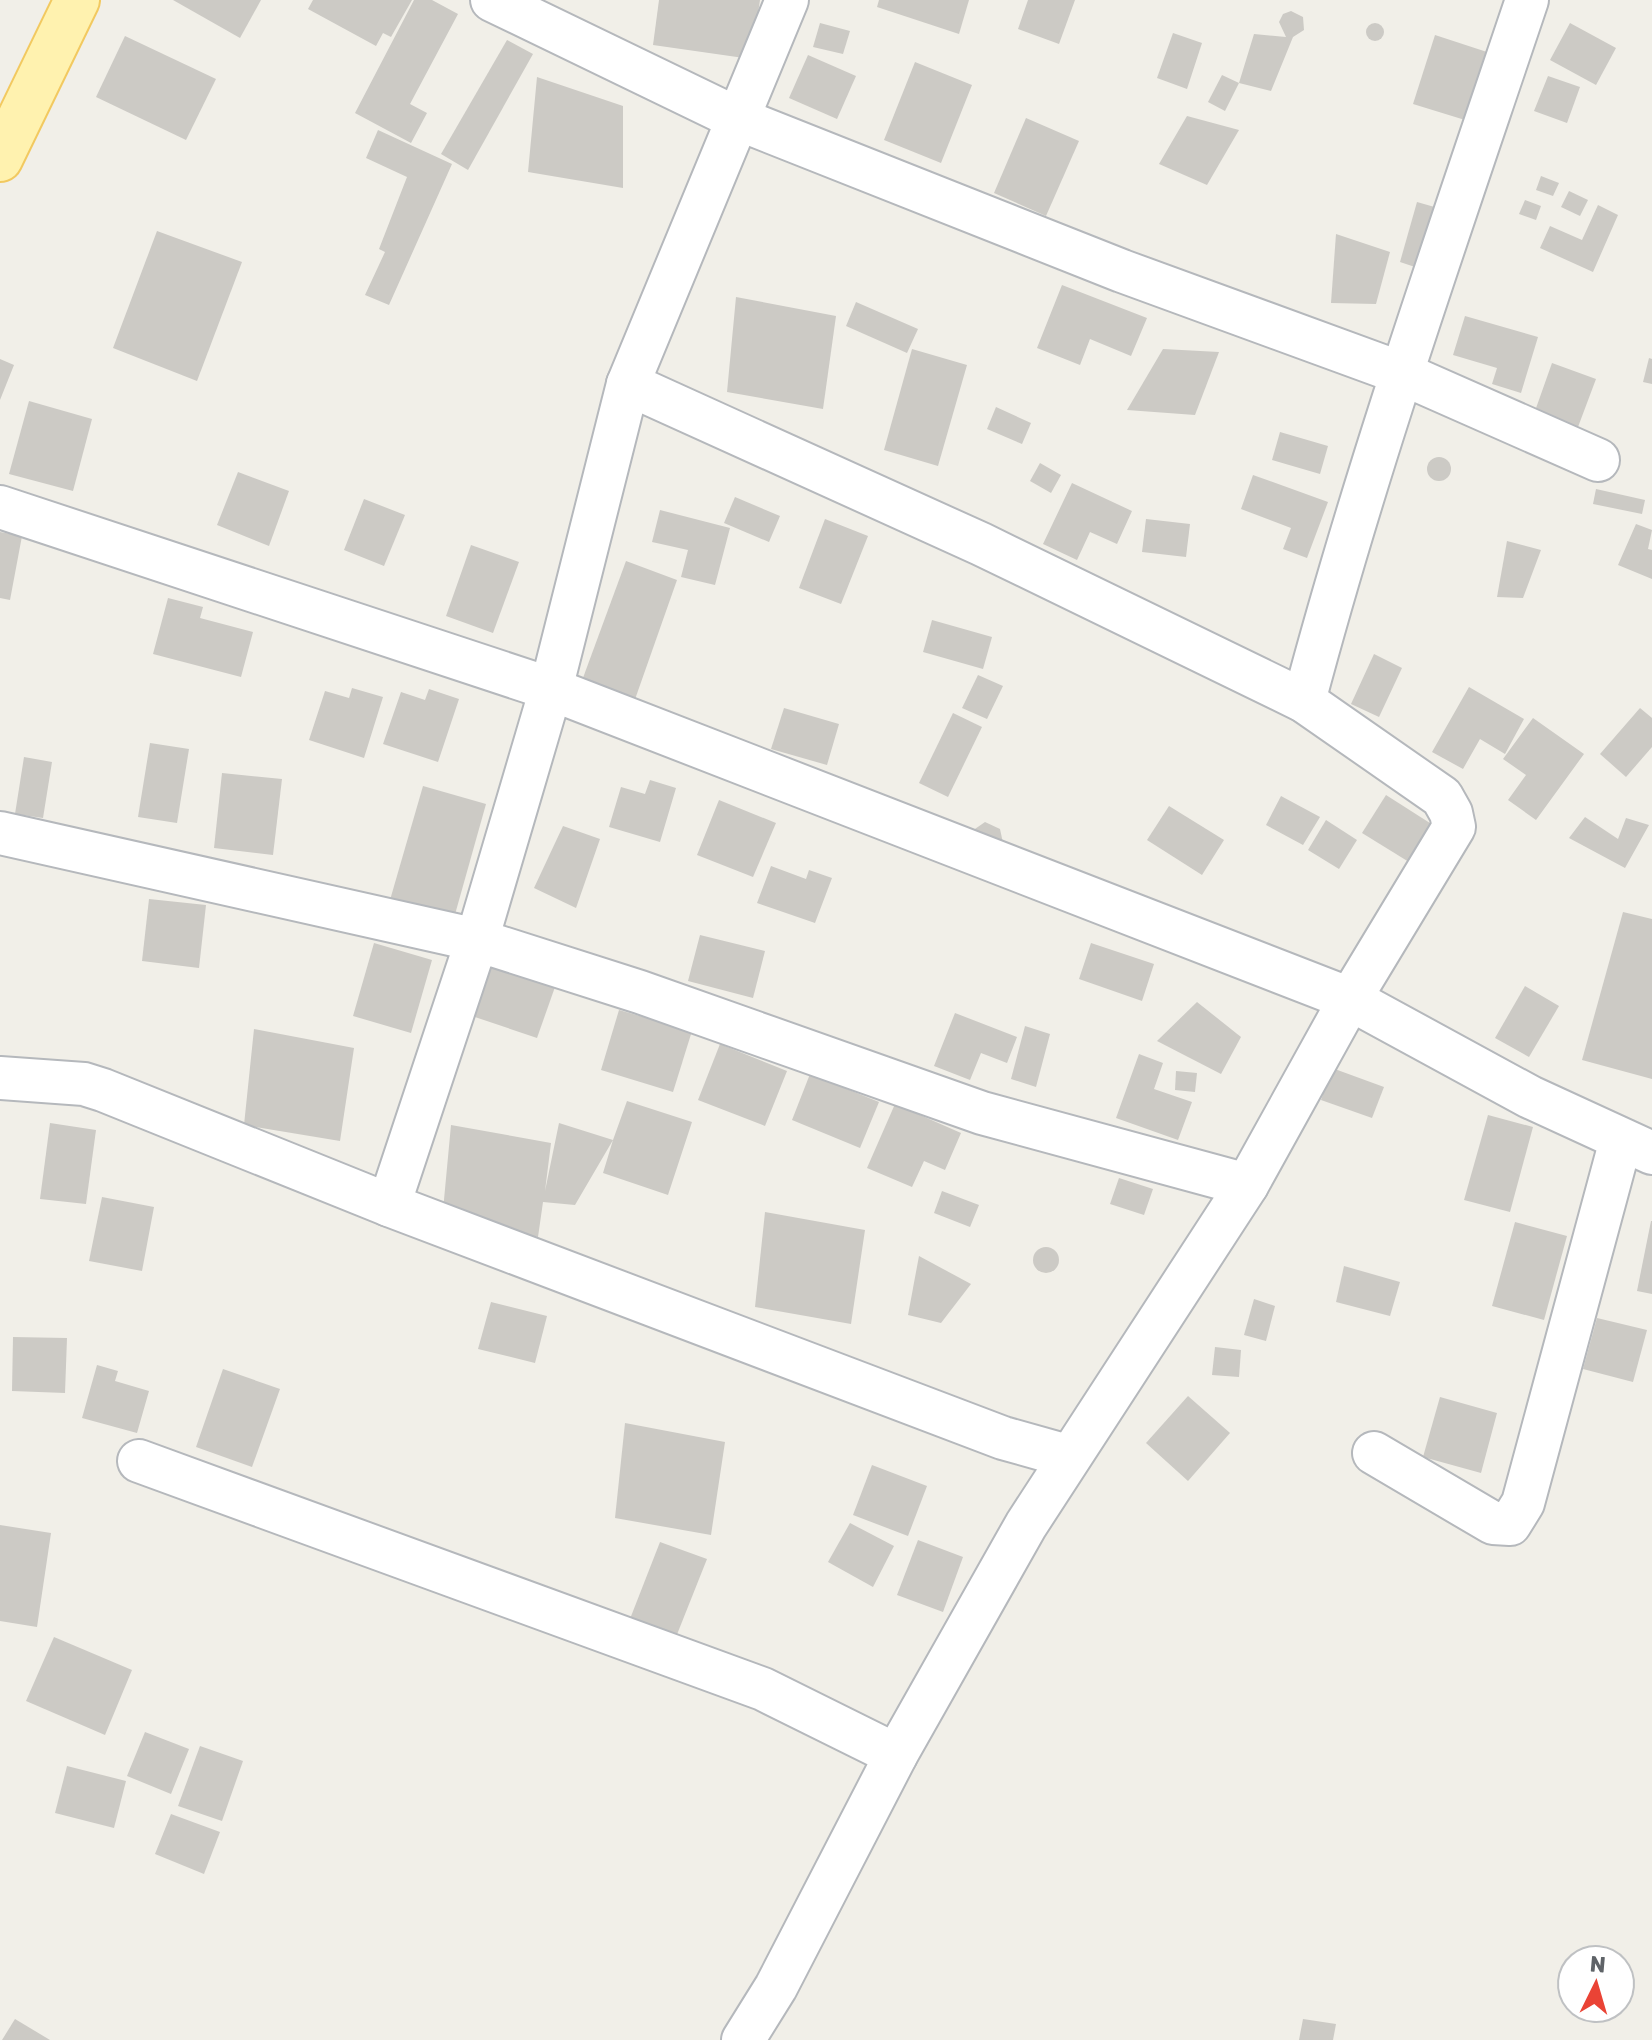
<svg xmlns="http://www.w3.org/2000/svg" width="1652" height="2040" font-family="Rubik,sans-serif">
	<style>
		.building { fill: #cccac5 }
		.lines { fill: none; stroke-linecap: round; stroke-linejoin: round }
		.minor-casing { stroke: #b5b8bc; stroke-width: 46 }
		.primary-casing { stroke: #f2c960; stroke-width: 48 }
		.minor { stroke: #fff; stroke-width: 42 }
		.primary { stroke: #fff2af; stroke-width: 44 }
	</style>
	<rect width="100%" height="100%" fill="#f1efe8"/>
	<g class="building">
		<polygon points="173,0 261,0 240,38"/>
		<polygon points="313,0 412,0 391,37 383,33 376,46 308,9"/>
		<polygon points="414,0 432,0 458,14 410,104 427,113 411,143 355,113"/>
		<polygon points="659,0 760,0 751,59 653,45"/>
		<polygon points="879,0 969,0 959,34 877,7"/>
		<polygon points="1028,0 1075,0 1059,44 1018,29"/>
		<polygon points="1291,11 1303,17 1304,30 1293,37 1271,91 1239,83 1254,34 1286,37 1279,22 1283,14"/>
		<polygon points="820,23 850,31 843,54 813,47"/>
		<polygon points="1570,23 1616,48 1596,85 1550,60"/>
		<circle cx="1375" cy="32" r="9"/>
		<polygon points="1173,33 1202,43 1187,89 1157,78"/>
		<polygon points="1435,35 1487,52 1465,120 1413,104"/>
		<polygon points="125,36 216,79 186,140 96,97"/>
		<polygon points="507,40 533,54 468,170 441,154"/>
		<polygon points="808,55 856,76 837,119 789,98"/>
		<polygon points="915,62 972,85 941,163 884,140"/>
		<polygon points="1222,75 1239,83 1225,111 1208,102"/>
		<polygon points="1548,76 1580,87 1567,123 1534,111"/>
		<polygon points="537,77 623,106 623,188 528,172"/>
		<polygon points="1187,116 1239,130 1207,185 1159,164"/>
		<polygon points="1026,118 1079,141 1046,216 994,193"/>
		<polygon points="378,130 452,164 389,305 365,295 385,252 379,249 407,177 366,158"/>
		<polygon points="1541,176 1559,183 1553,196 1536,190"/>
		<polygon points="1569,191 1588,200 1580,216 1561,207"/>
		<polygon points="1525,200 1541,206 1536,220 1519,214"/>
		<polygon points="1417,202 1438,208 1421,269 1400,262"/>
		<polygon points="1598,205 1618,215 1593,272 1540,248 1550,226 1582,240"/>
		<polygon points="157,231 242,262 197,381 113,348"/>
		<polygon points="1336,234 1390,252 1376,304 1331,303"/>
		<polygon points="1062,285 1147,318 1131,356 1090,339 1080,365 1037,348"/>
		<polygon points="736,297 836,316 823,409 727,392"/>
		<polygon points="856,302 918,329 907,353 846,326"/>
		<polygon points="1465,316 1538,337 1521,393 1492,384 1497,368 1453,355"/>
		<polygon points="912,349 967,365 938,466 884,450"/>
		<polygon points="1163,349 1219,352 1195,415 1127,410"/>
		<polygon points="1649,358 1652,359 1652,384 1643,382"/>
		<polygon points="0,359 14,365 0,400"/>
		<polygon points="1552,363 1596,379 1578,427 1535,411"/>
		<polygon points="29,401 92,419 73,491 9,474"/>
		<polygon points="996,407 1031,423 1022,444 987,429"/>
		<polygon points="1280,432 1328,446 1320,474 1272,460"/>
		<circle cx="1439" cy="469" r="12"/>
		<polygon points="1040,463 1061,475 1051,493 1030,481"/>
		<polygon points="238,472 289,491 269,546 217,525"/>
		<polygon points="1253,475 1328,502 1307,558 1283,549 1291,528 1241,509"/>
		<polygon points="1072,483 1132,511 1117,544 1090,532 1077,560 1043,544"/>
		<polygon points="1596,489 1645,500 1642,514 1593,504"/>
		<polygon points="735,497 780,516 769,542 724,523"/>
		<polygon points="364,499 405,515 384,566 344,550"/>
		<polygon points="660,510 730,528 715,585 681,577 688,550 652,542"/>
		<polygon points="825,519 868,536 841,604 799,588"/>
		<polygon points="1146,519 1190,524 1186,557 1142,552"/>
		<polygon points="1636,524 1652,530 1648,549 1652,550 1652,579 1618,565"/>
		<polygon points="0,532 22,536 10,600 0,598"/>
		<polygon points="1507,541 1541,550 1523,598 1497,597"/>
		<polygon points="471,545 519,562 493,633 446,616"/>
		<polygon points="626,561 677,580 633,705 580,686"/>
		<polygon points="168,598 203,607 200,618 253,632 241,677 153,654"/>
		<polygon points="932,620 992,637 983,669 923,652"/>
		<polygon points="1374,654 1402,668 1379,717 1351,704"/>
		<polygon points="978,675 1003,686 987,719 962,708"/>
		<polygon points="1469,687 1524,719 1505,754 1480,739 1463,769 1432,752"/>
		<polygon points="352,688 383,697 364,758 309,740 325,691 349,698"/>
		<polygon points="429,689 459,699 438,762 383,744 401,692 425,700"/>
		<polygon points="784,708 839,724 827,765 771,749"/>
		<polygon points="1640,708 1652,718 1652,747 1626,777 1600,754"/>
		<polygon points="953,713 982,727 948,797 919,783"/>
		<polygon points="1533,718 1584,754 1536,820 1508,800 1526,775 1503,759"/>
		<polygon points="150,743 189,749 177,823 138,817"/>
		<polygon points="24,757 52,762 43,818 15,814"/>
		<polygon points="222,773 282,779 273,855 214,848"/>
		<polygon points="650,780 676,788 660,842 609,827 621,787 645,794"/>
		<polygon points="423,786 486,804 454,918 390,900"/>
		<polygon points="1386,795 1433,825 1409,862 1362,833"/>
		<polygon points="1281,796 1320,817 1303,845 1266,825"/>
		<polygon points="719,800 776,823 753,877 697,855"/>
		<polygon points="1169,806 1224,840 1202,875 1147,840"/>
		<polygon points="1585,817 1618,839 1626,818 1649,825 1625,868 1569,838"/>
		<polygon points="1326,820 1357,840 1339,869 1308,850"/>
		<polygon points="985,822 1000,829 1003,843 972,831"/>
		<polygon points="563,826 600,839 576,908 534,888"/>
		<polygon points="771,866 806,879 809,870 832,878 815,923 757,903"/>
		<polygon points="149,899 206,905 199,968 142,961"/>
		<polygon points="1623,912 1652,919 1652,1079 1582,1060"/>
		<polygon points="700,935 765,951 753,998 688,981"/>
		<polygon points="374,943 432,960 411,1033 353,1016"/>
		<polygon points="1091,943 1154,964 1142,1001 1079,979"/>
		<polygon points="487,964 555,987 537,1038 469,1015"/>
		<polygon points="1525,986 1559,1006 1529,1057 1495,1038"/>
		<polygon points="1197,1002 1241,1037 1221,1074 1157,1041"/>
		<polygon points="619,1010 692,1031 673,1092 601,1070"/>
		<polygon points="955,1013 1017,1037 1007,1063 981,1053 970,1080 934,1066"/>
		<polygon points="1025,1026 1050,1034 1036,1087 1011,1079"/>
		<polygon points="254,1029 354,1048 340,1141 244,1125"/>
		<polygon points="720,1044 787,1071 765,1126 698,1100"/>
		<polygon points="1139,1054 1163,1063 1154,1089 1192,1102 1178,1140 1116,1118"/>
		<polygon points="1332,1068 1384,1087 1372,1118 1321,1100"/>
		<polygon points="1176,1071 1197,1073 1195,1092 1175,1090"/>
		<polygon points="810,1074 879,1102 860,1148 792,1120"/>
		<polygon points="627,1101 692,1122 668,1195 603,1173 613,1140 575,1205 543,1202 538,1237 442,1221 451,1125 551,1143 545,1191 559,1123 613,1140"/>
		<polygon points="895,1104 961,1133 945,1170 924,1161 912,1187 867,1168"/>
		<polygon points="1488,1115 1533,1127 1510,1212 1464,1200"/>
		<polygon points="50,1123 96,1130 86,1204 40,1199"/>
		<polygon points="1119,1178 1153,1189 1144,1215 1110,1204"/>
		<polygon points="942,1191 979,1205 970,1227 934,1213"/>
		<polygon points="102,1197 154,1207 142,1271 89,1261"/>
		<polygon points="765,1212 865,1230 851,1324 755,1307"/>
		<polygon points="1651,1221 1652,1221 1652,1294 1637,1291"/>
		<polygon points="1515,1222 1567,1236 1544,1320 1492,1306"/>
		<circle cx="1046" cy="1260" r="13"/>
		<polygon points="919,1256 971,1284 941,1323 908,1315"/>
		<polygon points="1344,1266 1400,1282 1390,1316 1336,1302"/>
		<polygon points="1254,1299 1275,1306 1266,1341 1244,1335"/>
		<polygon points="491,1302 547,1316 535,1363 478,1349"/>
		<polygon points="1597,1318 1647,1330 1633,1382 1583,1369"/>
		<polygon points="13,1337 67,1338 65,1393 12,1391"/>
		<polygon points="1215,1347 1241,1350 1239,1377 1212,1375"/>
		<polygon points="97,1365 118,1371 115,1381 149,1391 137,1433 82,1418"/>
		<polygon points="223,1369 280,1389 252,1467 196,1447"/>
		<polygon points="1188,1396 1230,1433 1188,1481 1146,1443"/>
		<polygon points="1440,1397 1497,1413 1481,1473 1423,1457"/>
		<polygon points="625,1423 725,1442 711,1535 615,1518"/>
		<polygon points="872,1465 927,1486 908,1536 853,1515"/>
		<polygon points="850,1523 894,1546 873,1587 828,1562"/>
		<polygon points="0,1525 51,1533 37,1627 0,1621"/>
		<polygon points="918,1540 963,1557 943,1612 897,1595"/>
		<polygon points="660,1542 707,1559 674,1642 628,1624"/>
		<polygon points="54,1637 132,1670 105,1735 26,1701"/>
		<polygon points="145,1732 189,1749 171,1794 127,1776"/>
		<polygon points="200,1746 243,1761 222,1821 178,1806"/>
		<polygon points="67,1766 126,1781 114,1828 55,1813"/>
		<polygon points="171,1814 220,1832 204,1874 155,1854"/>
		<polygon points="15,2019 50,2040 2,2040"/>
		<polygon points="1303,2019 1336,2024 1333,2040 1299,2040"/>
	</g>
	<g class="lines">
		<g class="minor-casing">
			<g id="minor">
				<polyline points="492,0 736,118 1122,271 1401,373 1598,460"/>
				<polyline points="628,384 981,544 1304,701 1442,797 1451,813 1454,827 1350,999 1247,1185 1026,1525 896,1755 776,1987 743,2040"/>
				<polyline points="0,507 551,689 1350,999 1530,1097 1652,1153"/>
				<path d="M1304 701C1367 464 1449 232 1527 0"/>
				<polyline points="0,833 477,940 551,689 628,384 787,0"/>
				<polyline points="0,1078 84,1084 103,1090 389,1205"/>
				<polyline points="1374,1453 1493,1523 1510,1524 1523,1503 1621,1140"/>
				<polyline points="1067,1456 1003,1438 389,1205 477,940 640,992 982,1113 1247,1185"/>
				<polyline points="139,1461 763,1689 896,1755"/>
			</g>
		</g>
		<g class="primary-casing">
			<polyline id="primary" points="0,159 77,0"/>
		</g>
		<use href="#minor" class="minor"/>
		<use href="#primary" class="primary"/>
	</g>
	<g transform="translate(1596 1984) rotate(5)"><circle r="38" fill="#ffffff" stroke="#bfc1c3" stroke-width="2"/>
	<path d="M0-6L14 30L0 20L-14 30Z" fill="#ea4335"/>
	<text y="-12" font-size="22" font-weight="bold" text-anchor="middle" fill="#5f6368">N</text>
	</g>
</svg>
